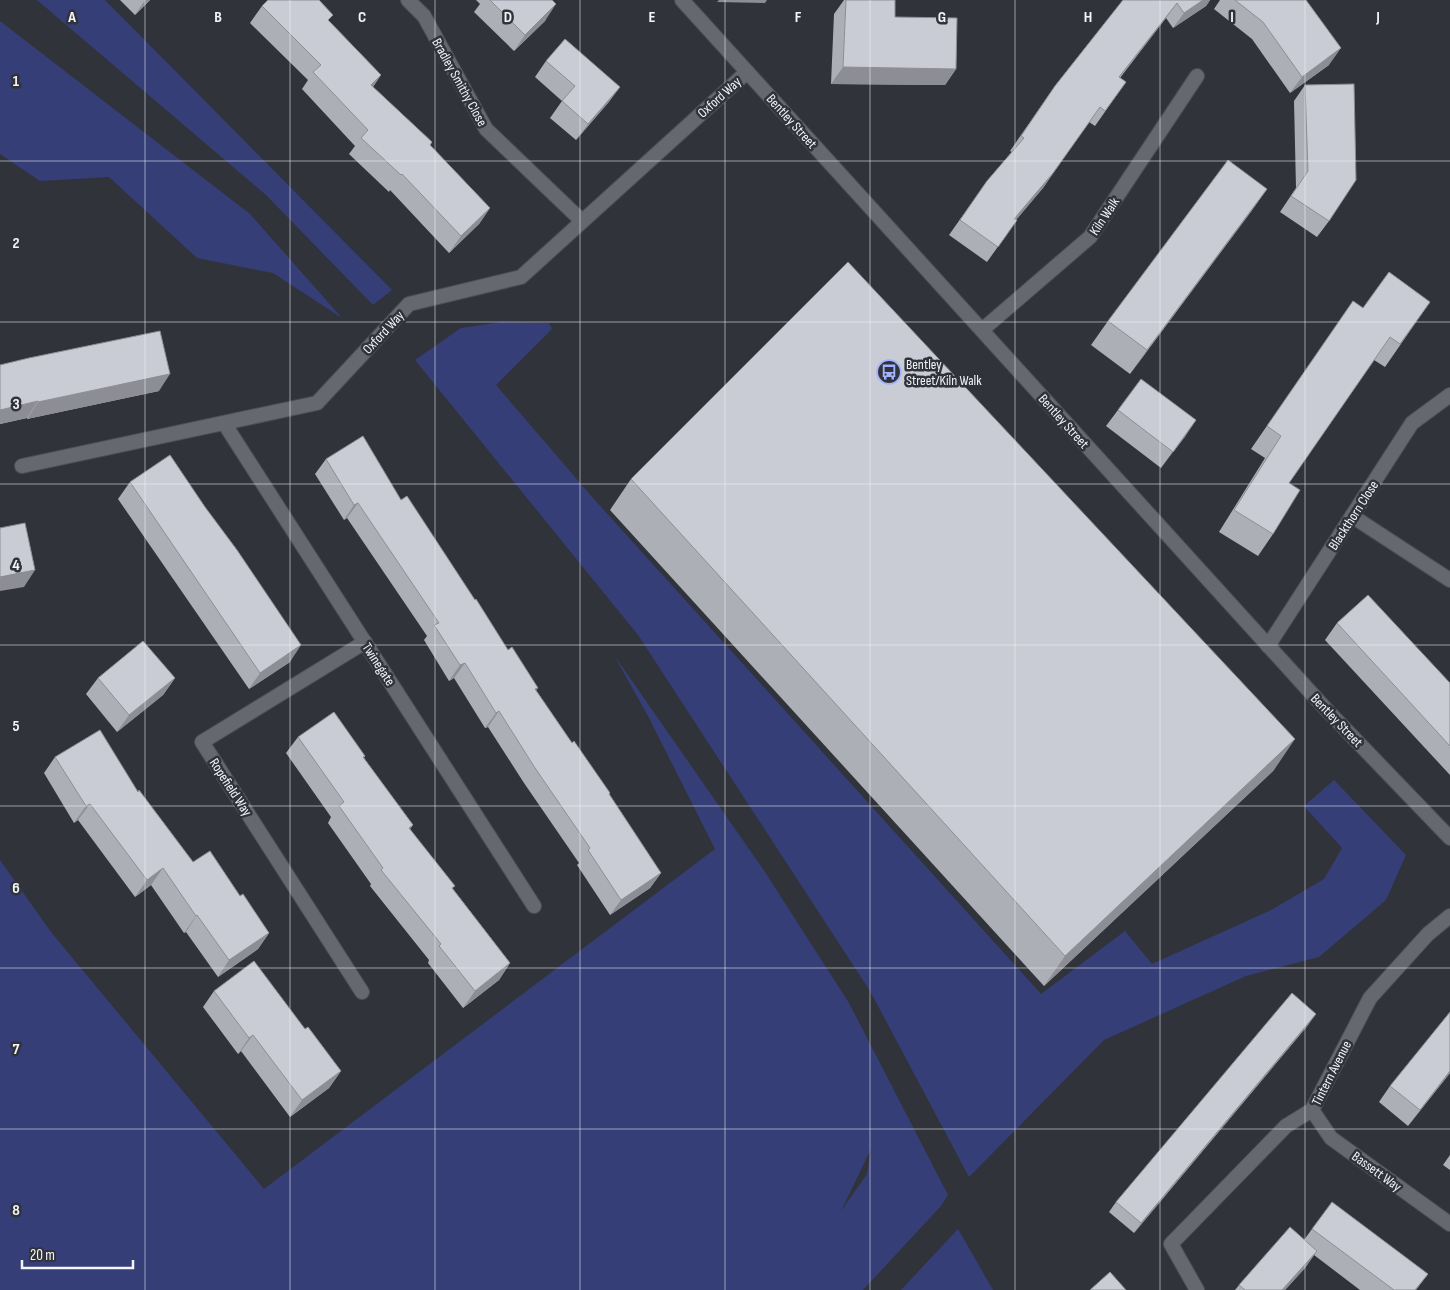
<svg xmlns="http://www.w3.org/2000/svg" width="1450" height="1290" font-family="'Sofia Sans Condensed',sans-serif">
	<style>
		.green { fill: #353e77; fill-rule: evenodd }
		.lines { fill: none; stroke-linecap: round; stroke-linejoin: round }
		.service-casing { stroke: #4d4e55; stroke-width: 16 }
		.minor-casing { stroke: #4d4e55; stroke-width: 16 }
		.tertiary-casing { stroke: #4d4e55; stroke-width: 16 }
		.service { stroke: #666870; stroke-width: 14 }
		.minor { stroke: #666870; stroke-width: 14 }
		.tertiary { stroke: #666870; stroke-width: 14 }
		.wall { fill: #adafb7 }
		.shaded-wall { fill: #8d8e95 }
		.building { fill: #c9cbd5; stroke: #8d8e95 }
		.grid { fill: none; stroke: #f3f4f9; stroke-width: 1; stroke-opacity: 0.55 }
		.labels { text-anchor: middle; stroke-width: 5; stroke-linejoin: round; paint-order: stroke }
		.street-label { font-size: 14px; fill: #f3f4f9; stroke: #31333a }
		.poi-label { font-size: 14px; fill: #f3f4f9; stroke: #31333a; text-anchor: start }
		.grid-label { font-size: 16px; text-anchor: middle; font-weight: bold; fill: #f3f4f9; stroke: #31333a; stroke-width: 5; stroke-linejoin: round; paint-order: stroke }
	</style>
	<rect width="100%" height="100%" fill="#31333a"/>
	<g class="green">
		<polygon points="37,0 105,0 392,290 373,305 266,195"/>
		<polygon points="0,21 250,214 342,318 273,273 197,258 109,177 40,181 0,154"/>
		<polygon points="502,322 549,323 552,329 496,385 593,498 1041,994 1125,931 1152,964 1271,910 1324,879 1342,848 1304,806 1334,780 1406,855 1386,900 1319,957 1246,976 1104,1040 969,1177 870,991 638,635 415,360 461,328"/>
		<path d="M614 655 765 872 849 1003 948 1195 941 1206 863 1290H0V860L51 932 264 1189 715 849 649 718ZM871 1149 867 1174 841 1211Z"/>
		<polygon points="958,1229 993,1290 901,1290"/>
	</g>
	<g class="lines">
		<g class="service-casing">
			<polyline id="service" points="1352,516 1450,580"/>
		</g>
		<g class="minor-casing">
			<g id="minor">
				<polyline points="408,0 424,16 486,129 582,221"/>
				<polyline points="982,330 1090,237 1197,76"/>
				<polyline points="224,423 534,906"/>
				<polyline points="22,466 317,403 409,304 521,277 747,72"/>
				<polyline points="1268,646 1412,423 1450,395"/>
				<polyline points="362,992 202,742 365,642"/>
				<polyline points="1312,1110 1331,1138 1450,1224"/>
				<polyline points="1197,1290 1171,1244 1286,1126 1312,1110 1370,998 1428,934 1450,916"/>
			</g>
		</g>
		<g class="tertiary-casing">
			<polyline id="tertiary" points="682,0 1323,706 1450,838"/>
		</g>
		<use href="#service" class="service"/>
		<use href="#minor" class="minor"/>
		<use href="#tertiary" class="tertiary"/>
	</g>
	<g class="wall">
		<polygon points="120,0 150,0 135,15"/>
		<polygon points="476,0 552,0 545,21 514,51 474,12 480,4"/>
		<polygon points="844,0 895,0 895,17 956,69 945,85 831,84 834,14"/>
		<polygon points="1123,0 1210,0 1206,6 1173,28 1166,18 1120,78 1126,82 1095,126 1089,122 1043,188 1016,220 1017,220 987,262 949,235 987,181 1012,152 1010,151 1055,86"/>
		<polygon points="1220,0 1306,0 1329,65 1290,93 1252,39 1214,9"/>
		<polygon points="262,6 329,21 381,75 373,87 432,142 430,145 490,208 479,224 449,253 390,190 389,192 349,154 355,146 302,89 308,80 250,23"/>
		<polygon points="546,61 620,87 608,103 576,140 550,118 562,101 535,77"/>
		<polygon points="1305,85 1329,221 1317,237 1280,212 1296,188 1294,101"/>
		<polygon points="1267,189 1250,213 1130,374 1091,345 1108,321"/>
		<polygon points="1353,301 1363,308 1430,302 1385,367 1374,360 1289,483 1273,534 1258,556 1219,532 1265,458 1251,449"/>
		<polygon points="0,365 159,391 27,419 27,418 0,424"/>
		<polygon points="1118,410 1196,420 1161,468 1106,426"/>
		<polygon points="326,459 401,500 508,650 538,688 536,690 572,743 610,793 610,795 661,873 650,888 610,915 577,865 579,863 524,783 488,727 485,728 454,678 449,681 424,640 427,636 347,518 344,520 315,474"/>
		<polygon points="631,479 1274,770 1044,986 610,510"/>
		<polygon points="130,482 205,507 290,662 249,689 118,499"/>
		<polygon points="1337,623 1450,683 1450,775 1325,640"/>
		<polygon points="98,678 175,678 163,695 117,732 86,694"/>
		<polygon points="298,737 365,756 364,758 413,825 410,829 453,889 510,963 499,980 463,1008 428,963 429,960 370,886 371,884 328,823 331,817 286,753"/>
		<polygon points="55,757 138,792 193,862 240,896 269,933 258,949 218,977 186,932 184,933 151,885 135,897 78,820 74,823 44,773"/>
		<polygon points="214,991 305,1029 341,1071 329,1088 290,1117 241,1051 238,1054 203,1007"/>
		<polygon points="1309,1024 1134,1233 1109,1212 1116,1202"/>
		<polygon points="1450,1073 1408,1126 1379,1102 1390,1086"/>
		<polygon points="1450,1155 1450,1170 1443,1165"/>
		<polygon points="1312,1229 1428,1274 1416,1290 1360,1290 1314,1255 1305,1268 1285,1290 1235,1290 1239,1285 1304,1240"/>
	</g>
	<g class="shaded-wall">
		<polygon points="145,0 150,0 135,15"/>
		<polygon points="719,0 767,0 765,3 717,2"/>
		<polygon points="1203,0 1210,0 1206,6 1173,28 1184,13"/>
		<polygon points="1177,3 1166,18 1108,92 1119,77"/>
		<polygon points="556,4 545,21 514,51 525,35"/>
		<polygon points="1341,48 1329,65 1290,93 1302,77"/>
		<polygon points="843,67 956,69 945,85 831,84"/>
		<polygon points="381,75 370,91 371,85"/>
		<polygon points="620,87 608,103 576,140 588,124"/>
		<polygon points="1053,173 1043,188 1004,234 1014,219"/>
		<polygon points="1267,189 1250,213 1130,374 1147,350"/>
		<polygon points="490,208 479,224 449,253 461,236"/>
		<polygon points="170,374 159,391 27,419 38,402"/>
		<polygon points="38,401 27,418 0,424 0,410"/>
		<polygon points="1196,420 1185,437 1161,468 1173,452"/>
		<polygon points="358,503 347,518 344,520 354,505"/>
		<polygon points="35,570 24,587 0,591 0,577"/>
		<polygon points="301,645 290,662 249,689 260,673"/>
		<polygon points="465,663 454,678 449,681 460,665"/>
		<polygon points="175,678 163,695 117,732 129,715"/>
		<polygon points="499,711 488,727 485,728 496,713"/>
		<polygon points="1295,739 1274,770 1044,986 1065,956"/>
		<polygon points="90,804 78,820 74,823 86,806"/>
		<polygon points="163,868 151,885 135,897 147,880"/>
		<polygon points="661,873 650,888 610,915 621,900"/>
		<polygon points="197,915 186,932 184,933 196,916"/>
		<polygon points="269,933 258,949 218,977 229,960"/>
		<polygon points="510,963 499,980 463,1008 475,991"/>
		<polygon points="1316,1014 1309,1024 1134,1233 1141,1223"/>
		<polygon points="253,1035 241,1051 238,1054 249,1038"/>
		<polygon points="341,1071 329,1088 290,1117 302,1100"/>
		<polygon points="1450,1071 1450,1073 1408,1126 1420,1110"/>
		<polygon points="1317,1251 1305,1268 1285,1290 1282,1290"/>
	</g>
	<g class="building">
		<polygon points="268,0 319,0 333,15 328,20 381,75 371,85 432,142 430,145 490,208 461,236 402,174 401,175 361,138 368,130 313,72 321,65 262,6"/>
		<polygon points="490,0 552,0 556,4 525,35"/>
		<polygon points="846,0 895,0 895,17 957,18 956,69 843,67"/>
		<polygon points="1123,0 1203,0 1184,13 1177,3 1119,77 1126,82 1105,111 1100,107 1053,173 1014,219 1017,220 998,247 960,220 987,181 1024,138 1021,136 1055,86"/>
		<polygon points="1235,0 1306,0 1341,48 1302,77 1263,22"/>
		<polygon points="565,39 620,87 588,124 562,101 575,86 546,61"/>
		<polygon points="1354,84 1356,180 1329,221 1291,196 1308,171 1305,85"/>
		<polygon points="1228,160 1267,189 1147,350 1108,321"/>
		<polygon points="848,262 1295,739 1065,956 631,479"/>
		<polygon points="1389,272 1430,302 1400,344 1390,337 1289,483 1300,490 1273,534 1234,510 1281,436 1267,426 1353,301 1363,308"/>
		<polygon points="160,331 170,374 38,402 38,401 0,410 0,365 29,358"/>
		<polygon points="1141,379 1196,420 1173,452 1118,410"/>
		<polygon points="363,436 401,500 407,496 475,600 476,599 508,650 512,647 538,688 535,689 572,743 574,741 610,793 609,794 661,873 621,900 588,850 590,848 535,768 499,711 496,713 465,663 460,665 434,625 439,623 358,503 354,505 326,459"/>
		<polygon points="170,455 205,507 237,550 301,645 260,673 130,482"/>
		<polygon points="25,523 35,570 0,577 0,528"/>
		<polygon points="1368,595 1450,683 1450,746 1337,623"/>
		<polygon points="143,641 175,678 129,715 98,678"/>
		<polygon points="334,712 365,756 363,757 413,825 409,828 455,886 452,888 510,963 475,991 439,946 441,944 381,870 383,868 339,806 344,802 298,737"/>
		<polygon points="100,730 138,792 139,790 193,862 210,851 240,896 243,894 269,933 229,960 197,915 196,916 163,868 147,880 90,804 86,806 55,757"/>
		<polygon points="254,961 305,1029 308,1027 341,1071 302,1100 253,1035 249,1038 214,991"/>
		<polygon points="1292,993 1316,1014 1141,1223 1116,1202"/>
		<polygon points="1450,1012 1450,1071 1420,1110 1390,1086"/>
		<polygon points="1332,1202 1428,1274 1415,1290 1394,1290 1312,1229"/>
		<polygon points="1290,1227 1317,1251 1282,1290 1245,1290 1239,1285"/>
		<polygon points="1110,1272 1126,1290 1090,1290"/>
	</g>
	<path class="grid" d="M145 0V1290M290 0V1290M435 0V1290M580 0V1290M725 0V1290M870 0V1290M1015 0V1290M1160 0V1290M1305 0V1290M0 161H1450M0 322H1450M0 484H1450M0 645H1450M0 806H1450M0 968H1450M0 1129H1450"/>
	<defs>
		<g id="bus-ring" transform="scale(1.25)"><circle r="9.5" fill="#31333a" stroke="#a2b2fd" stroke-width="1.5"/><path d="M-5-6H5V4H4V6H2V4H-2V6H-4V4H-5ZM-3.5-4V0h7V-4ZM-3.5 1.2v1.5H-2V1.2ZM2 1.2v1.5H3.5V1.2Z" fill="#a2b2fd"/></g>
	</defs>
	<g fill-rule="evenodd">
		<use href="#bus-ring" x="889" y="372"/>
	</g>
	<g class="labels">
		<g class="street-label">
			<text transform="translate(460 82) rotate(61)" y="5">Bradley Smithy Close</text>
			<text transform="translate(719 97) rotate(-42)" y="5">Oxford Way</text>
			<text transform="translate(792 121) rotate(48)" y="5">Bentley Street</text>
			<text transform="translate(1104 216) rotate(-56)" y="5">Kiln Walk</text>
			<text transform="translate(383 332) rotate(-47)" y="5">Oxford Way</text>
			<text transform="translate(1064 421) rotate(48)" y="5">Bentley Street</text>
			<text transform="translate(1353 515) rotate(-57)" y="5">Blackthorn Close</text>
			<text transform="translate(379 664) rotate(57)" y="5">Twinegate</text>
			<text transform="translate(1337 720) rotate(46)" y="5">Bentley Street</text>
			<text transform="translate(231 787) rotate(57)" y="5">Ropefield Way</text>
			<text transform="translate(1331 1073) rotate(-63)" y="5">Tintern Avenue</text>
			<text transform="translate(1377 1171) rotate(36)" y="5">Bassett Way</text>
		</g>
		<g class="poi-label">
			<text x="906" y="369">Bentley<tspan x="906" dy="16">Street/Kiln Walk</tspan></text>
		</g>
	</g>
	<g class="grid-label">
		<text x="72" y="22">A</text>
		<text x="218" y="22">B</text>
		<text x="362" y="22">C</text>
		<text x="508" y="22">D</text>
		<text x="652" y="22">E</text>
		<text x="798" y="22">F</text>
		<text x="942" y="22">G</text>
		<text x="1088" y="22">H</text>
		<text x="1232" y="22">I</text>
		<text x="1378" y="22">J</text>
		<text x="16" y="86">1</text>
		<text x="16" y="248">2</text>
		<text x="16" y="409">3</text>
		<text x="16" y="570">4</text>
		<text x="16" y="731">5</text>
		<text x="16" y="893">6</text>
		<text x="16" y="1054">7</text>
		<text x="16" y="1215">8</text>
	</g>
	<path d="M22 1260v8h111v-8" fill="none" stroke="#f3f4f9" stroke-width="2.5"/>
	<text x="30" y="1260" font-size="15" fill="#f3f4f9" stroke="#31333a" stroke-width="4" paint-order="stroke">20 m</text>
</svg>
